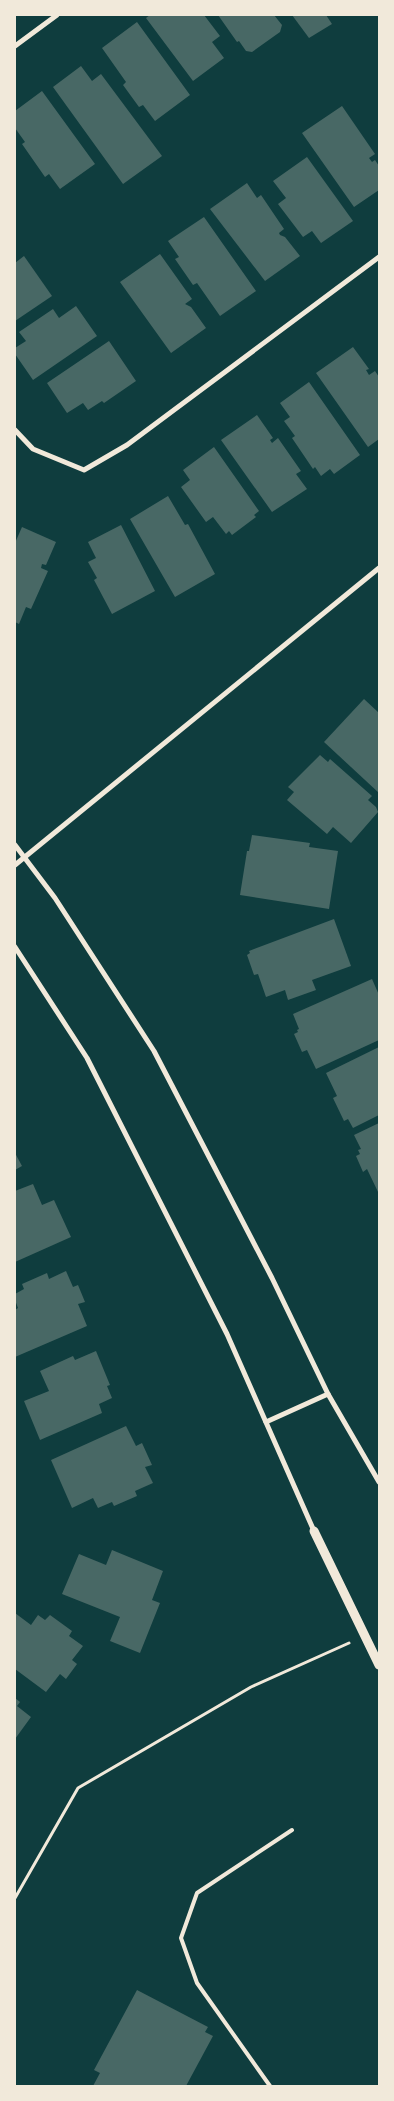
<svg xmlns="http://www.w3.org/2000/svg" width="394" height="2101" font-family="Jost,sans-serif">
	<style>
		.building { fill: #486865 }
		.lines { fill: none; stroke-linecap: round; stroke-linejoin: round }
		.path { stroke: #f1e9da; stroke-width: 3 }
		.service { stroke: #f1e9da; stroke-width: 4 }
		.minor { stroke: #f1e9da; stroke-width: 5 }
		.tertiary { stroke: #f1e9da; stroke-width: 9 }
	</style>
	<rect width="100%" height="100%" fill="#0f3d3e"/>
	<g class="building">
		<polygon points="150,15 204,15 220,36 212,42 224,58 193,81 146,18"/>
		<polygon points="218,15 274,15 282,25 280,32 252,52 246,51 239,41 237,42"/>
		<polygon points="292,15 326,15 332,24 309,38"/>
		<polygon points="137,22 190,95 155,121 143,105 139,107 123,85 126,82 102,48"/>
		<polygon points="81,66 92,81 101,74 162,156 123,184 53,87"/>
		<polygon points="42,91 95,164 60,189 49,174 45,177 22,144 25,142 15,128 15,111"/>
		<polygon points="342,106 375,154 369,158 372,162 375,160 379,166 379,190 354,207 302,133"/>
		<polygon points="307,157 353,221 321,243 312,231 303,237 278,204 286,198 273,181"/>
		<polygon points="247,183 257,198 261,195 284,229 279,233 280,235 285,237 300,256 265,281 210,209"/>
		<polygon points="204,217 256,291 220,316 197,283 193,285 175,259 179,257 168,241"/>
		<polygon points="160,254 192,299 185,304 191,307 206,328 171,353 120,282"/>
		<polygon points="24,256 52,296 15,321 15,263"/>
		<polygon points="76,306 97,336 33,380 15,354 15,348 26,341 19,332 53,309 59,318"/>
		<polygon points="109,341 136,381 104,403 102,401 88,410 83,403 67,413 47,383"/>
		<polygon points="353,347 369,369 366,370 369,375 375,371 379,377 379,439 368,447 316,373"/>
		<polygon points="309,382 360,455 334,474 330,469 321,476 315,467 313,469 292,438 295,436 284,421 290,417 280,403"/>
		<polygon points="257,415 273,438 270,440 272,443 278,438 301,471 296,474 307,489 272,512 221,440"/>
		<polygon points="214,447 259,511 254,515 256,517 232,535 229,531 226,534 213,517 206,522 181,487 190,480 183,470"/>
		<polygon points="168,496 185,525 188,524 215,574 175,597 130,519"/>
		<polygon points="121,525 155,591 112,614 94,580 97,578 88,562 96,558 88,542"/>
		<polygon points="22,527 56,542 46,565 42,564 41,568 48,571 31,609 26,607 19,624 15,622 15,543"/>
		<polygon points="364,699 379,713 379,793 324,742"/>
		<polygon points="320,755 328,762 330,759 372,796 368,800 376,807 378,812 351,843 333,827 327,834 287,800 294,792 288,787"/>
		<polygon points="252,835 310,843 309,847 338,851 329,909 240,895 247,851 249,851"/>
		<polygon points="334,919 351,966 312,980 316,990 288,1000 285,990 266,997 258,974 254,975 247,955 250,953 249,951"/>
		<polygon points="372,979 379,995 379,1040 316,1069 307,1050 302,1052 294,1034 298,1032 297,1030 299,1029 293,1014"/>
		<polygon points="379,1047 379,1115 353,1128 348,1119 344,1121 333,1098 337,1096 326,1073"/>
		<polygon points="379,1123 379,1194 367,1169 363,1172 356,1156 360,1154 358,1150 361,1149 354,1135"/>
		<polygon points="15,1153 22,1166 15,1170"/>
		<polygon points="33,1184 42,1205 54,1200 71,1237 15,1262 15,1191"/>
		<polygon points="66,1271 73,1287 78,1285 85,1302 78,1304 87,1326 15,1357 15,1310 18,1308 15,1300 15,1294 24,1289 22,1284 47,1273 49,1279"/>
		<polygon points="96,1351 110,1385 107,1386 112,1398 99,1404 102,1413 40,1440 24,1401 49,1391 40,1371 73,1356 75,1360"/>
		<polygon points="126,1426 136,1446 142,1443 152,1465 145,1467 153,1483 135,1491 137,1496 114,1506 112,1502 98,1508 93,1498 72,1508 51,1460"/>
		<polygon points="112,1550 163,1571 152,1600 160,1603 140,1653 110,1641 120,1617 62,1594 79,1554 106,1565"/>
		<polygon points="15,1613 31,1625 38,1615 45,1620 50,1615 72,1631 69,1636 83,1646 72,1660 77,1664 66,1679 60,1674 46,1692 15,1669"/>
		<polygon points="15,1698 20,1702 17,1706 31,1717 15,1739"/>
		<polygon points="137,1990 208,2027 205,2032 213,2036 186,2086 93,2086 100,2073 94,2070"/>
	</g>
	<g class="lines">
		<polyline class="path" points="15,1898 78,1788 251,1687 349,1643"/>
		<polyline class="service" points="270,2086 197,1983 181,1938 197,1893 292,1830"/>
		<g class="minor">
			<polyline points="15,46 57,15"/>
			<polyline points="15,430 33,449 84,470 127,445 379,257"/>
			<polyline points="15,845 55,898 154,1051 272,1278 328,1394 379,1482"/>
			<polyline points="15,865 379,568"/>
			<polyline points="15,947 87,1058 227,1334 314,1531"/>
			<polyline points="266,1422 328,1394"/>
		</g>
		<polyline class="tertiary" points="314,1531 379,1665"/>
	</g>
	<rect width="394" height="2101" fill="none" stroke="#f1e9da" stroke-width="32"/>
</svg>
